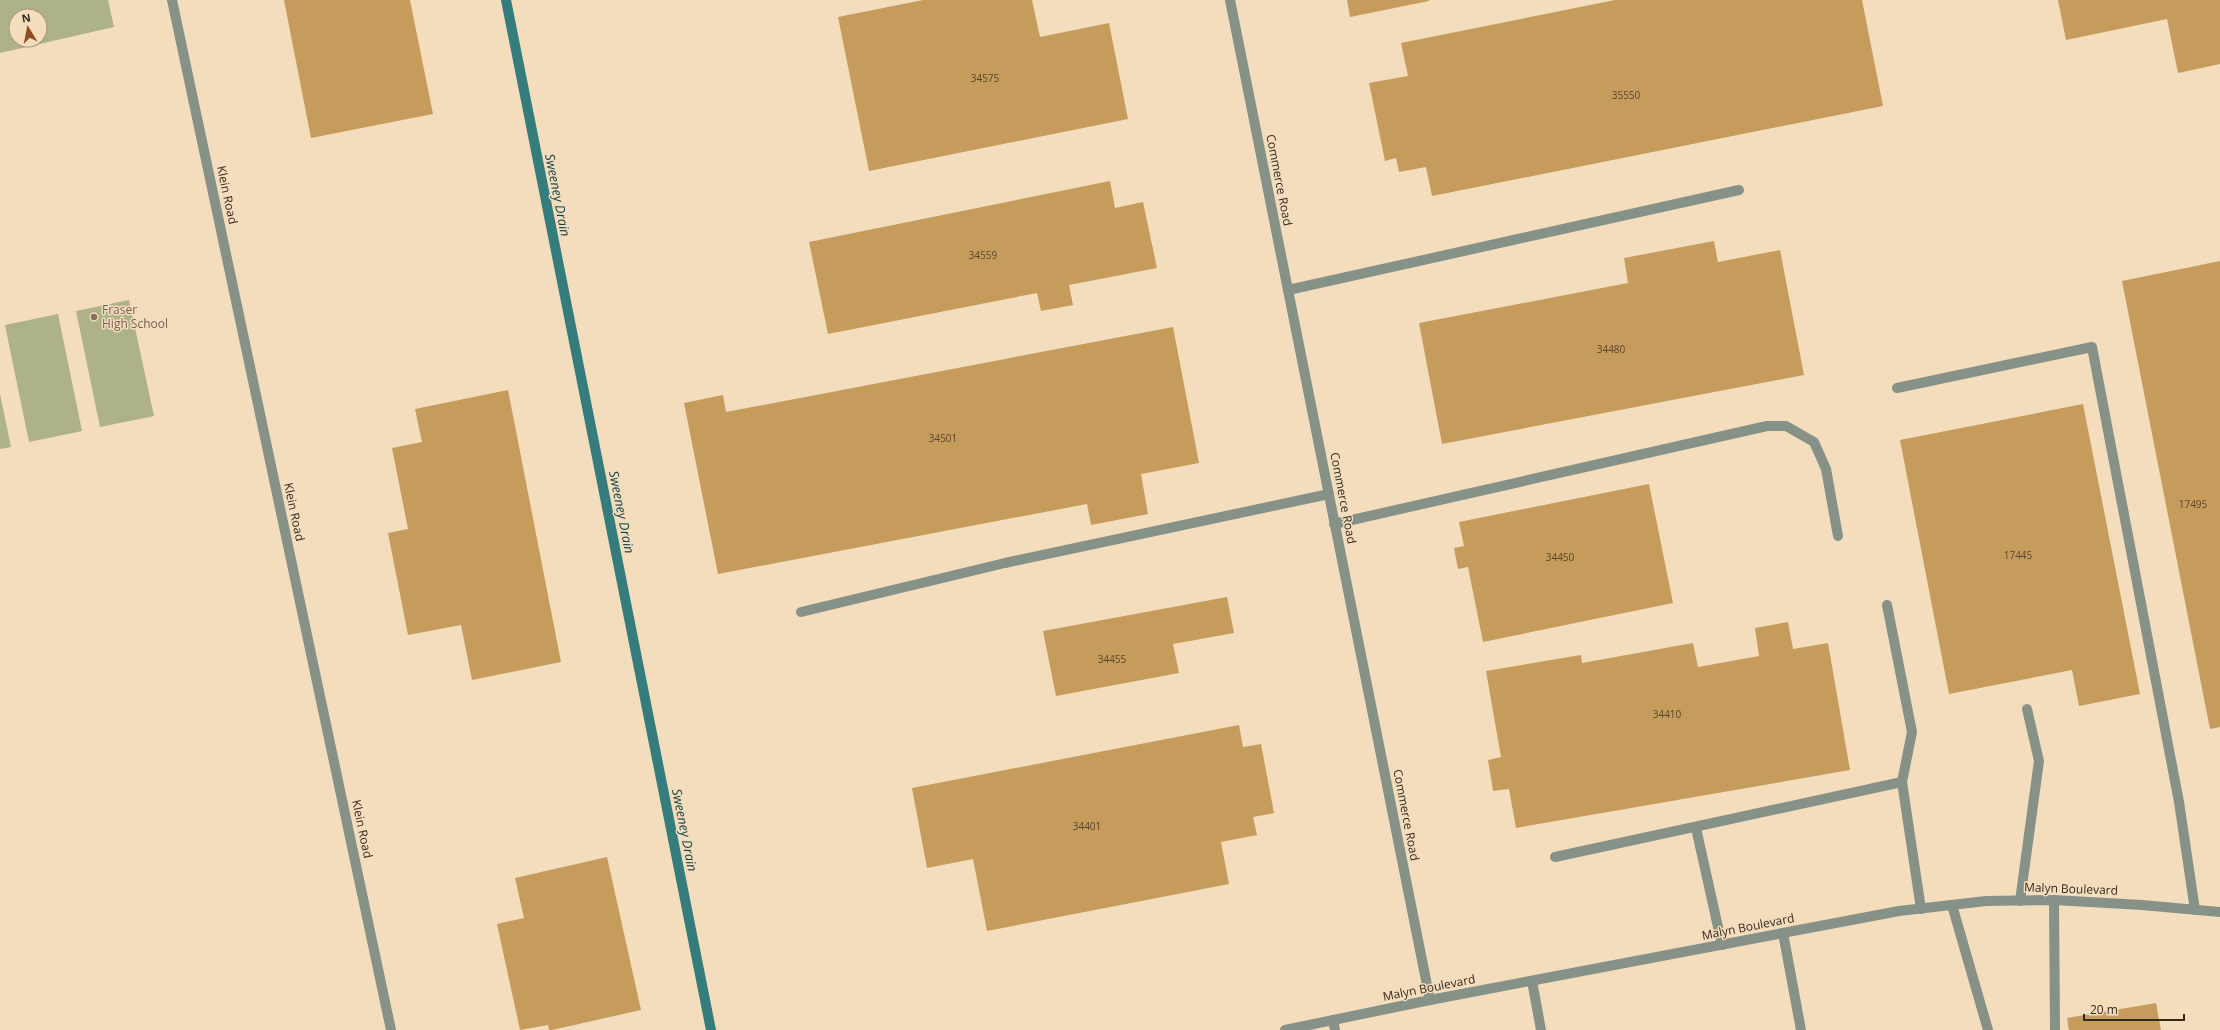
<svg xmlns="http://www.w3.org/2000/svg" width="2220" height="1030" font-family="'Open Sans',sans-serif">
	<style>
		.green { fill: #adb287; fill-rule: evenodd }
		.lines { fill: none; stroke-linecap: round; stroke-linejoin: round }
		.stream { stroke: #357d7d; stroke-width: 10 }
		.building { fill: #c69c5d }
		.lane { stroke: #869287; stroke-width: 10 }
		.street { stroke: #869287; stroke-width: 10 }
		.education-dot { fill: #8d6e63; stroke: #f4ddbd; stroke-width: 1.5 }
		.labels { text-anchor: middle; stroke-width: 3; stroke-linejoin: round; paint-order: stroke }
		.number-label { font-size: 10px; fill: #58462e }
		.street-label { font-size: 12px; fill: #332a1e; stroke: #f4ddbd }
		.education-label { font-size: 12px; fill: #785e54; stroke: #f4ddbd; text-anchor: start }
		.water-label { font-size: 13px; font-style: italic; fill: #144446; stroke: #f4ddbd }
	</style>
	<rect width="100%" height="100%" fill="#f4ddbd"/>
	<g class="green">
		<path d="M0 0H108L114 27 0 53ZM16 16H40V40H16Z"/>
		<polygon points="129,300 154,416 100,427 76,311"/>
		<polygon points="58,314 82,431 29,442 5,325"/>
		<polygon points="0,394 11,447 0,449"/>
	</g>
	<g class="lines">
		<polyline class="stream" points="506,0 711,1030"/>
	</g>
	<g class="building">
		<polygon points="284,0 410,0 433,114 311,138"/>
		<polygon points="923,0 1032,0 1040,37 1109,23 1128,119 869,171 838,17"/>
		<polygon points="1347,0 1429,0 1429,1 1350,17"/>
		<polygon points="1615,0 1862,0 1883,106 1432,196 1426,167 1399,172 1396,158 1385,161 1369,83 1408,76 1401,43"/>
		<polygon points="2058,0 2220,0 2220,64 2178,73 2167,19 2066,40"/>
		<polygon points="1110,181 1115,208 1143,202 1157,268 1069,285 1073,305 1041,311 1037,293 828,334 809,242"/>
		<polygon points="1714,241 1718,262 1780,250 1804,375 1442,444 1419,323 1628,283 1624,258"/>
		<polygon points="2220,261 2220,727 2210,729 2122,281"/>
		<polygon points="1173,327 1199,463 1141,474 1148,514 1091,525 1087,504 718,574 684,403 723,395 726,412"/>
		<polygon points="508,390 561,662 472,680 461,625 408,635 388,533 408,529 392,448 422,442 415,409"/>
		<polygon points="2083,404 2140,694 2079,706 2072,670 1949,694 1900,440"/>
		<polygon points="1649,484 1673,603 1483,642 1468,567 1458,569 1454,548 1464,546 1459,522"/>
		<polygon points="1227,597 1234,633 1173,644 1179,673 1056,696 1043,631"/>
		<polygon points="1788,622 1793,649 1828,643 1850,770 1516,828 1509,789 1493,791 1488,760 1501,757 1486,671 1581,655 1582,663 1693,643 1698,667 1759,656 1755,628"/>
		<polygon points="1239,725 1243,747 1261,744 1274,813 1253,817 1257,835 1221,842 1229,884 987,931 973,859 927,868 912,788"/>
		<polygon points="607,857 641,1010 552,1030 549,1030 548,1025 520,1030 497,924 524,918 515,878"/>
		<polygon points="2156,1003 2161,1030 2069,1030 2067,1018"/>
	</g>
	<g class="lines">
		<g class="lane">
			<polyline points="1288,290 1739,190"/>
			<polyline points="1897,388 2092,347 2179,802 2195,910"/>
			<polyline points="1334,524 1767,426 1786,426 1814,442 1826,469 1838,536"/>
			<polyline points="1887,605 1912,732 1902,782 1921,909"/>
			<polyline points="801,612 1005,563 1329,494"/>
			<polyline points="1696,828 1722,945"/>
			<polyline points="1555,857 1902,782"/>
			<polyline points="2054,900 2055,1030"/>
			<polyline points="2020,901 2039,761 2027,709"/>
			<polyline points="1952,905 1988,1030"/>
			<polyline points="1783,933 1801,1030"/>
			<polyline points="1532,981 1541,1030"/>
			<polyline points="1333,1020 1335,1030"/>
		</g>
		<g class="street">
			<polyline points="172,0 391,1030"/>
			<polyline points="1230,0 1430,1000"/>
			<polyline points="1285,1030 1430,1000 1899,911 1986,901 2054,900 2142,905 2220,912"/>
		</g>
	</g>
	<circle class="education-dot" cx="94" cy="317" r="4"/>
	<g class="labels">
		<g class="number-label">
			<text x="985" y="82">34575</text>
			<text x="1626" y="99">35550</text>
			<text x="983" y="259">34559</text>
			<text x="1611" y="353">34480</text>
			<text x="943" y="442">34501</text>
			<text x="2193" y="508">17495</text>
			<text x="2018" y="559">17445</text>
			<text x="1560" y="561">34450</text>
			<text x="1112" y="663">34455</text>
			<text x="1667" y="718">34410</text>
			<text x="1087" y="830">34401</text>
		</g>
		<g class="street-label">
			<text transform="translate(1279 180) rotate(79)" y="4">Commerce Road</text>
			<text transform="translate(227 195) rotate(78)" y="4">Klein Road</text>
			<text transform="translate(1343 498) rotate(79)" y="4">Commerce Road</text>
			<text transform="translate(294 512) rotate(78)" y="4">Klein Road</text>
			<text transform="translate(1406 815) rotate(79)" y="4">Commerce Road</text>
			<text transform="translate(362 829) rotate(78)" y="4">Klein Road</text>
			<text transform="translate(2071 889) rotate(2)" y="4">Malyn Boulevard</text>
			<text transform="translate(1748 927) rotate(-11)" y="4">Malyn Boulevard</text>
			<text transform="translate(1429 988) rotate(-11)" y="4">Malyn Boulevard</text>
		</g>
		<g class="education-label">
			<text x="102" y="314">Fraser<tspan x="102" dy="14">High School</tspan></text>
		</g>
		<g class="water-label">
			<text transform="translate(558 195) rotate(79)" y="5">Sweeney Drain</text>
			<text transform="translate(622 512) rotate(79)" y="5">Sweeney Drain</text>
			<text transform="translate(685 830) rotate(79)" y="5">Sweeney Drain</text>
		</g>
	</g>
	<g transform="translate(28 28) rotate(350)"><circle r="19" fill="#f4ddbd" stroke="#a7957d"/>
	<path d="M0-3L7 15L0 10L-7 15Z" fill="#904d1d"/>
	<text y="-6" font-size="11" font-weight="bold" text-anchor="middle" fill="#332a1e">N</text>
	</g>
	<path d="M2084 1014v6h100v-6" fill="none" stroke="#332a1e" stroke-width="2"/>
	<text x="2090" y="1014" font-size="12" fill="#332a1e" stroke="#f4ddbd" stroke-width="3" paint-order="stroke">20 m</text>
</svg>
